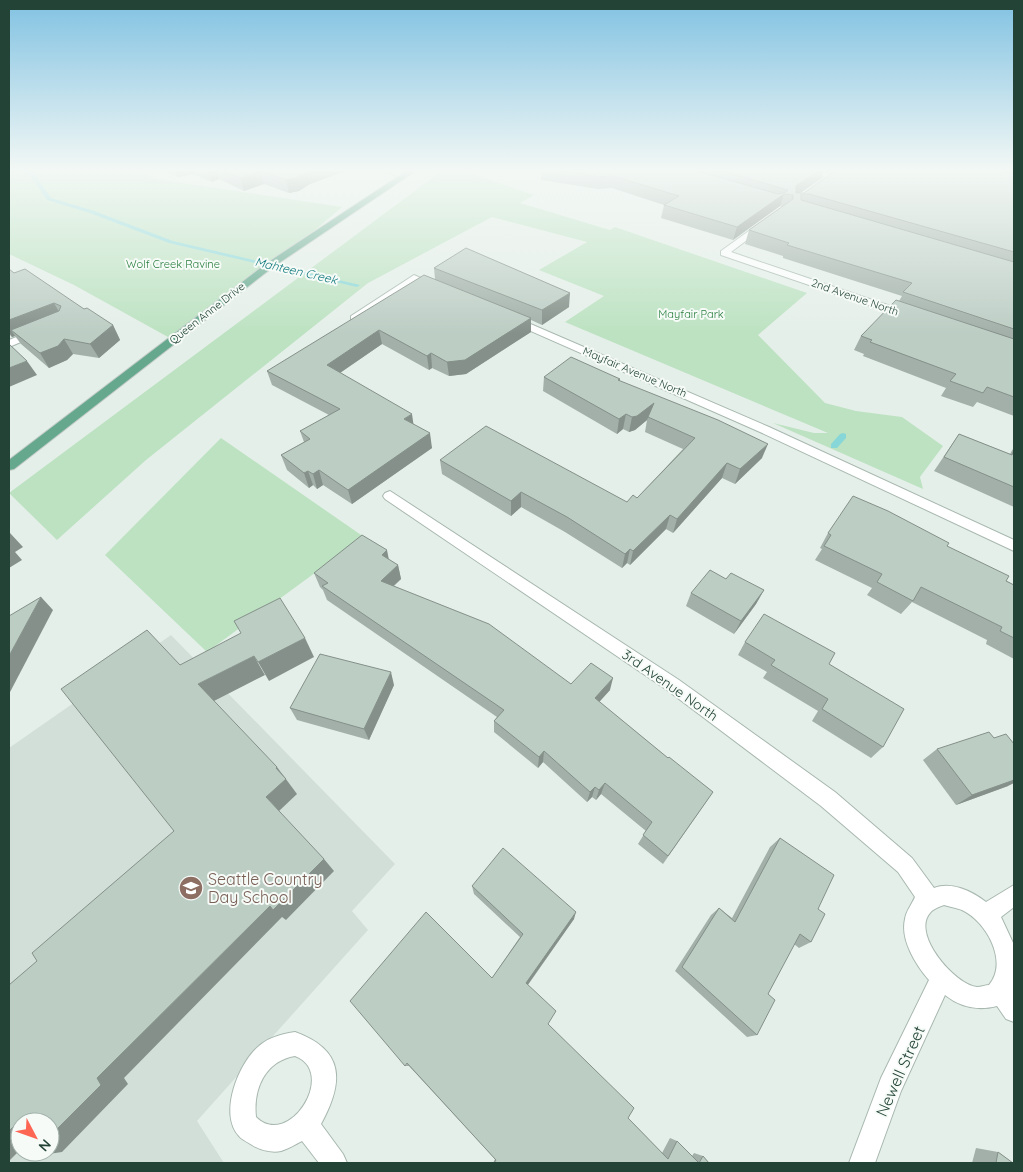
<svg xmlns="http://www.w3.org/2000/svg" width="1023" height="1172" font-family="Quicksand,sans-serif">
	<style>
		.built { fill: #d2dfd8; fill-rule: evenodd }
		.green { fill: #bce2c1 }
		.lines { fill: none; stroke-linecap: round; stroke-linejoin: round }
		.stream { fill: #88d7d8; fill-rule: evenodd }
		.minor-casing { stroke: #a7b8af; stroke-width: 2 }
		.major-casing { stroke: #c1cac6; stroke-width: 2 }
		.minor { fill: #fff; fill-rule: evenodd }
		.major { fill: #65a88e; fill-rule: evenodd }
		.wall { fill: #a2b0a9 }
		.shaded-wall { fill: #849089 }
		.building { fill: #bccdc4; stroke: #849089 }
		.labels { text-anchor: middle; stroke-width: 4; stroke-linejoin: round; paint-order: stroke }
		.far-park-label { font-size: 11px; fill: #287e3d; stroke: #f6fbf8 }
		.far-street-label { font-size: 11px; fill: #224335; stroke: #f6fbf8 }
		.far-water-label { font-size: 12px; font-style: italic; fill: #157c7f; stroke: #f6fbf8 }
		.street-label { font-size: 14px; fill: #224335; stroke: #f6fbf8 }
		.near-education-label { font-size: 16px; fill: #785e54; stroke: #f6fbf8; text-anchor: start }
		.near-street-label { font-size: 16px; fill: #224335; stroke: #f6fbf8 }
	</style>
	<rect width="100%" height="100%" fill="#e5efe9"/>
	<path class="built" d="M171 635 395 864 352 911 368 930 197 1121 224 1163H9V748ZM20 1122H50V1152H20Z"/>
	<g class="green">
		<polygon points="9,170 137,170 156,179 342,207 314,231 176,334 168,337 74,285 9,254"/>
		<polygon points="443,170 460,170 534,195 520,203 610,230 615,227 807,293 758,335 825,403 856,411 902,417 943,446 920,477 923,489 773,423 814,433 828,433 565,322 604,296 539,270 587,242 492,217 368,283 146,460 57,540 9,493"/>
		<polygon points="221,438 364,537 207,652 105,555"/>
	</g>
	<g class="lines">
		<g class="stream">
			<polygon points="16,170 33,172 51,198 94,211 173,241 360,285 357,287 169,243 90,213 47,200 29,174"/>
			<polygon points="843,433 846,434 846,438 837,448 831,448 831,444 840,434"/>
		</g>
		<g class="minor-casing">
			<g id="minor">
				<polygon points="382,170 393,170 407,176 403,178"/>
				<polygon points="803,170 815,170 837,177 833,179"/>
				<polygon points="760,223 767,225 731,252 911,313 912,315 911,317 903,317 721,255 721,251"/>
				<polygon points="414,275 438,286 433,289 415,282 359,320 351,320 351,316"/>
				<polygon points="512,316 769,427 1014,540 1014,551 760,432 508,321 507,319"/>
				<polygon points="36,329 41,332 40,334 9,347 9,340"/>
				<path d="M390 491 679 680 835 792 912 858 934 888C951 881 972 891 986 902L1014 885V907L1001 917 1014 945V1022L1006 1019 997 1006C978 1011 960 1007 945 995L901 1091 875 1163H849L881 1078 929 980C916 965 900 940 905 919 906 911 912 904 915 897L898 872 821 806 667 690 385 499 383 496 385 493ZM944 905C950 907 957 908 962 910 986 921 1009 962 989 985 986 985 981 987 977 987 955 985 911 934 930 913 933 909 939 907 944 905Z"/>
				<path d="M295 1032C345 1050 344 1082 321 1124L343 1154 347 1163H319L302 1141C296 1144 288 1149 281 1151 272 1153 260 1150 252 1145 248 1142 242 1140 239 1136 218 1114 239 1062 259 1046 269 1037 282 1034 295 1032ZM295 1056C338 1072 289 1150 256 1117 253 1089 265 1061 295 1056Z"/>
			</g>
		</g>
		<g class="major-casing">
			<polygon id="major" points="408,170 417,170 273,267 14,469 9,470 9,460 267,263"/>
		</g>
		<use href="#minor" class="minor"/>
		<use href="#major" class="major"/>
	</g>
	<g class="wall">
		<polygon points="150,170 348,170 310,184 299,191 289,193 264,184 244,191 219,179 212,182 193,174 178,177 162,170 153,171"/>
		<polygon points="542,170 834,170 831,172 824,170 822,178 800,193 804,193 836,170 1014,170 1014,416 977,402 973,407 941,396 946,388 863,356 864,354 854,350 861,336 899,301 902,296 783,258 783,256 745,244 749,230 782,207 780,206 733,240 661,218 664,205 612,188 598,189 541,180"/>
		<polygon points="434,268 569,307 542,325 531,320 531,332 466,374 449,376 432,368 429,370 382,344 340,373 413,424 432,448 352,504 323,485 317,489 313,485 309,488 287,470 281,455 304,442 300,431 329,415 272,385 267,371 435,279"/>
		<polygon points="9,269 14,273 84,309 113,325 120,340 99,358 73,354 67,360 49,368 21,344 15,336 12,337 9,334"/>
		<polygon points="544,377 620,379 620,381 762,458 735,484 722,478 673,533 666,529 630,565 627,563 622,568 565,532 521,507 511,516 442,474 440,460 627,502 637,498 683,449 645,432 647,420 635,430 629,432 623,429 617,434 543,391"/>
		<polygon points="959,434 1010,454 1014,447 1014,507 934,471"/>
		<polygon points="828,533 947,546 1014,585 1014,659 986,644 987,640 912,602 901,614 867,595 872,588 815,560 822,549 820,548"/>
		<polygon points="389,560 398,565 401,579 394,586 571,684 610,690 599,702 668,758 713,792 663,864 638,844 646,831 601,794 596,800 592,797 587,802 543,762 538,768 494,732 494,721 497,717 327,600 323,590 320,587 314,573"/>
		<polygon points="726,579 764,590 756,604 734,634 686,606 691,593"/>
		<polygon points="745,642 829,664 883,747 871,758 812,721 818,711 763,678 767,672 738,655"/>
		<polygon points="394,685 369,740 297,720 290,708"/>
		<polygon points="994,738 1008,786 956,805 923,760 937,749"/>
		<polygon points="780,838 818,909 811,942 799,948 794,944 768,994 757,1035 747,1037 675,971 711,915 719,908 732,918 770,847"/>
		<polygon points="472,886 574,919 528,985 548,1024 628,1118 662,1153 670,1138 677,1141 692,1156 694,1153 703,1156 709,1163 493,1163 495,1159 409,1066 405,1066 492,978 520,937 474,894"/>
		<polygon points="976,1148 998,1152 1013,1163 972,1163"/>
	</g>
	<g class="shaded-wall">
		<polygon points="175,170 192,170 193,174 178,177"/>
		<polygon points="207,170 216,170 219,179 212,182"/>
		<polygon points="311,170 348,170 310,184 299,191 289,193 286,180"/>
		<polygon points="819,170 824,170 822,178 793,198 796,186"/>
		<polygon points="260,171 264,184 244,191 240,178"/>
		<polygon points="784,194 780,206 733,240 737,227"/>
		<polygon points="570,293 569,307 542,325 542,310"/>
		<polygon points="54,303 62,317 11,330 15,336 12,337 9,332 9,320"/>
		<polygon points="531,318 531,332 466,374 449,376 447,362"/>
		<polygon points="113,325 120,340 99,358 90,344"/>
		<polygon points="379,330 382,344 331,379 327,365"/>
		<polygon points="64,339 73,354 67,360 49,368 40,353"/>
		<polygon points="431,353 432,368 429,370 427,356"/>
		<polygon points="27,361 37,375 9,387 9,368"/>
		<polygon points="654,403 647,420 635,430 629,432 632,417"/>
		<polygon points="412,414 414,428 404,419"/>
		<polygon points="626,414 623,429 617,434 619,419"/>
		<polygon points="430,433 432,448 352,504 348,490"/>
		<polygon points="768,444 762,458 735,484 740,469"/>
		<polygon points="727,463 722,478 673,533 677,519"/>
		<polygon points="319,470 323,485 317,489 313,474"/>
		<polygon points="308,471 313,485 309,488 304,473"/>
		<polygon points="521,492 521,507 511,516 511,501"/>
		<polygon points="670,515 666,529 630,565 633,551"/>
		<polygon points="10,533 23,547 15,552 22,560 9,568 9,534"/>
		<polygon points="630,549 627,563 622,568 625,554"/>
		<polygon points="387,550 390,565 382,555"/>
		<polygon points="398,565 401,579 384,594 381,581"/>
		<polygon points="764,590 756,604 734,634 741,621"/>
		<polygon points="41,597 53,610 9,694 9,656"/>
		<polygon points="305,638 314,657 269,681 258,662"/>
		<polygon points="254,656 265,675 212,702 198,684"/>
		<polygon points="391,672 394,685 369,740 364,729"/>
		<polygon points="613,678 610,690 592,710 595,698"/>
		<polygon points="544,751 543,762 538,768 539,757"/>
		<polygon points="277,767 297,794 279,811 266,797 276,768"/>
		<polygon points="1014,780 1014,783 1008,786 956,805 972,795"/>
		<polygon points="605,783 601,794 596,800 599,790"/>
		<polygon points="595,787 592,797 587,802 590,792"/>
		<polygon points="324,859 334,871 286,920 282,917 124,1078 128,1084 62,1152 29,1157 34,1152 50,1152 50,1136 97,1078 270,906"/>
		<polygon points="576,912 574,919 526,987 526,983"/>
		<polygon points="14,1126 20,1126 20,1150 9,1161 9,1131"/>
	</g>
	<g class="building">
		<polygon points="222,170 311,170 295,178 286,180 260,171 240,178"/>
		<polygon points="557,170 694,170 778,194 786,192 788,190 719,170 819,170 796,186 796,193 804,193 836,170 999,170 1014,174 1014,252 809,194 801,194 801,200 1014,262 1014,329 903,292 912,283 787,245 789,243 749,230 793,199 793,195 784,194 737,227 664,205 679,196 613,176 599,177"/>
		<polygon points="466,248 570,293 542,310 434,268"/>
		<polygon points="9,269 14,273 25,269 84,309 87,308 113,325 90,344 64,339 58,346 40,353 11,330 59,311 61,306 54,303 9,320"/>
		<polygon points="424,275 531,318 465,360 447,362 431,353 427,356 379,330 327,365 412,414 404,419 430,433 348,490 319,470 313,474 308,471 304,473 281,455 310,439 300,431 340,409 267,371"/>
		<polygon points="896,300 1014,339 1014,397 987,387 983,393 950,381 956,374 870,342 872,340 861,336"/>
		<polygon points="9,344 27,361 9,368"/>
		<polygon points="571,357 620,379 618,380 718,420 768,444 740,469 727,463 677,519 670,515 633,551 630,549 625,554 567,517 521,492 511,501 440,460 486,426 627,502 633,495 637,498 695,438 648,417 654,403 637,416 632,417 626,414 619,419 544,377"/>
		<polygon points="959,434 1012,455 1014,450 1014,487 944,457"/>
		<polygon points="853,496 888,511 949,543 947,546 1009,576 1006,581 1014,585 1014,638 1000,631 1002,627 921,587 913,601 877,582 882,574 824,546 831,535 828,533"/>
		<polygon points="362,535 387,550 382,555 398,565 381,581 489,624 571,684 591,663 613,678 595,698 668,758 669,757 713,792 668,856 643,835 652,822 605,783 599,790 595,787 590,792 544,751 539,757 494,721 504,710 322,586 328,583 314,573"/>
		<polygon points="710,570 726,579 731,573 764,590 741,621 691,593"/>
		<polygon points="41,597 9,656 9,616"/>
		<polygon points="280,598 305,638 258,662 254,656 198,684 277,767 276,768 286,779 266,797 324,859 273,910 270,906 97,1078 101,1085 50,1136 50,1122 20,1122 20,1139 14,1126 9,1131 9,985 37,961 32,953 174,831 61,689 147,630 180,665 241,633 234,621"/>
		<polygon points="764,614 835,653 829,664 904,709 883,747 822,709 828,699 771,665 775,660 745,642"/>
		<polygon points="320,654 391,672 364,729 290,708"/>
		<polygon points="989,732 994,738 1006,734 1014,744 1014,780 972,795 937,749"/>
		<polygon points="780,838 834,875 818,909 825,914 811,942 800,934 768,994 775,1000 757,1035 682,967 719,908 735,922"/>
		<polygon points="503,848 576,912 526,983 556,1011 548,1024 634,1108 628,1118 668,1159 677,1141 699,1163 703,1156 709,1163 494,1163 496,1160 407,1063 405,1066 350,1001 426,912 492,978 523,934 472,886"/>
		<polygon points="26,1152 34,1152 29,1157"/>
		<polygon points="998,1152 1013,1163 996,1163"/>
	</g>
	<linearGradient id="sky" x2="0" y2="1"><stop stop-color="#81c2e2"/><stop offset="0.51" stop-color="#f3f8f5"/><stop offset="1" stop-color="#f3f8f5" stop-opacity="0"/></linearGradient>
	<rect width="1023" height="334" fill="url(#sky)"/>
	<defs>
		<g id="school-disc" transform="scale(1.25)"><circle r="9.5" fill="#8d6e63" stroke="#f6fbf8"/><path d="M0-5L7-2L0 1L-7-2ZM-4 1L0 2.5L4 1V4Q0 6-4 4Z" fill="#fff"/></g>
	</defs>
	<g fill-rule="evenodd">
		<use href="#school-disc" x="191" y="888"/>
	</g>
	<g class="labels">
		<g class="far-park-label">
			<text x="173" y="268">Wolf Creek Ravine</text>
			<text x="691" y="318">Mayfair Park</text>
		</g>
		<g class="far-street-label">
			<text transform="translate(855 297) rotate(19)" y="4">2nd Avenue North</text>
			<text transform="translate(207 313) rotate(-38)" y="4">Queen Anne Drive</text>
			<text transform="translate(635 372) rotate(23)" y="4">Mayfair Avenue North</text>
		</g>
		<g class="far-water-label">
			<text transform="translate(296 271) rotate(13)" y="4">Mahteen Creek</text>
		</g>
		<g class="street-label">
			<text transform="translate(670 685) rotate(35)" y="5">3rd Avenue North</text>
		</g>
		<g class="near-education-label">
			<text x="208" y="885">Seattle Country<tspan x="208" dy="18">Day School</tspan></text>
		</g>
		<g class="near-street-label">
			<text transform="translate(900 1071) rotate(-66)" y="6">Newell Street</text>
		</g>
	</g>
	<rect width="1023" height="1172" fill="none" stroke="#224335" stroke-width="20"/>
	<g transform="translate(35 1137) rotate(131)"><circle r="24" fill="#f6fbf8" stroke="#a1b1aa"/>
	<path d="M0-4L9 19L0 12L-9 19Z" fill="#fe6654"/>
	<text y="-8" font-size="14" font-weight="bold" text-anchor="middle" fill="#224335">N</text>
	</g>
</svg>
